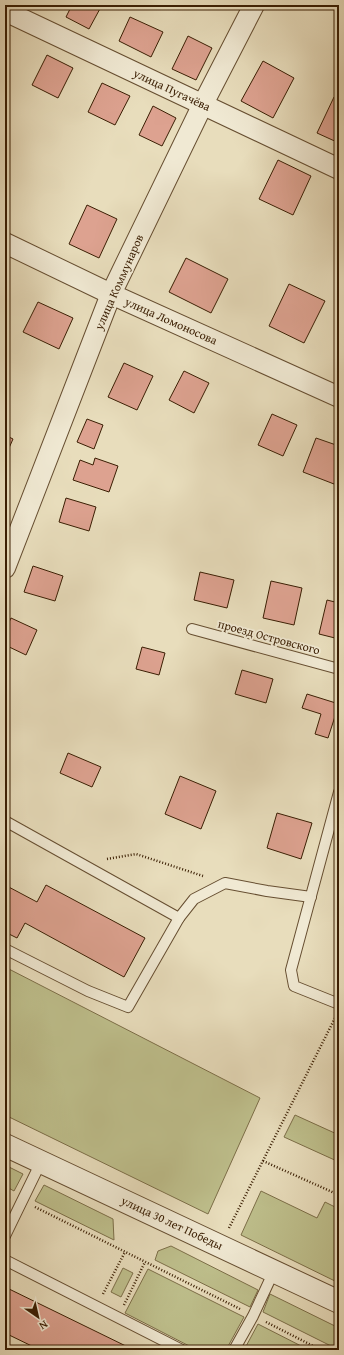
<svg xmlns="http://www.w3.org/2000/svg" width="344" height="1355" font-family="'Gentium Book Plus',serif">
	<style>
		.green { fill: #bebf8c; stroke: #7c6e48 }
		.building { fill: #dda290; stroke: #3a1e03 }
		.lines { fill: none; stroke-linecap: round; stroke-linejoin: round }
		.service-casing { stroke: #664e31; stroke-width: 12 }
		.minor-casing { stroke: #664e31; stroke-width: 22 }
		.tertiary-casing { stroke: #664e31; stroke-width: 24 }
		.path { stroke: #3a1e03; stroke-width: 2.5; stroke-dasharray: 1 2; stroke-linecap: butt }
		.service { stroke: #f0e9d3; stroke-width: 10 }
		.minor { stroke: #f0e9d3; stroke-width: 20 }
		.tertiary { stroke: #f0e9d3; stroke-width: 22 }
		.labels { text-anchor: middle; stroke-width: 3.5; stroke-linejoin: round; paint-order: stroke }
		.street-label { font-size: 12px; fill: #3a1e03; stroke: #f0e9d3 }
	</style>
	<rect width="100%" height="100%" fill="#e8ddbc"/>
	<filter id="stains"><feTurbulence type="fractalNoise" baseFrequency=".005" numOctaves="4"/><feColorMatrix values="0 0 0 0 .2 0 0 0 0 .09 0 0 0 0 .02 0 0 0 .5 -.17"/></filter>
	<radialGradient id="worn" r=".72"><stop offset=".6" stop-color="#630" stop-opacity="0"/><stop offset="1" stop-color="#630" stop-opacity=".3"/></radialGradient>
	<g class="green">
		<polygon points="5,967 260,1098 208,1214 5,1115"/>
		<polygon points="295,1115 339,1135 339,1162 284,1137"/>
		<polygon points="5,1165 23,1174 14,1191 5,1186"/>
		<polygon points="44,1185 113,1219 114,1240 35,1201"/>
		<polygon points="261,1191 317,1218 325,1202 339,1209 339,1283 241,1235"/>
		<polygon points="171,1246 258,1290 250,1307 155,1260 158,1251"/>
		<polygon points="123,1268 133,1273 121,1297 111,1292"/>
		<polygon points="148,1269 244,1317 226,1350 197,1350 125,1313"/>
		<polygon points="270,1294 339,1328 339,1350 263,1312"/>
		<polygon points="258,1324 309,1350 244,1350"/>
	</g>
	<g class="building">
		<polygon points="72,5 102,5 89,29 66,17"/>
		<polygon points="130,17 163,32 151,57 119,41"/>
		<polygon points="188,36 212,48 196,80 172,69"/>
		<polygon points="47,55 73,68 58,98 32,85"/>
		<polygon points="263,61 294,78 273,118 241,101"/>
		<polygon points="102,83 130,96 115,125 88,112"/>
		<polygon points="334,97 339,99 339,143 317,133"/>
		<polygon points="153,106 176,118 162,146 139,135"/>
		<polygon points="278,160 311,176 293,215 259,199"/>
		<polygon points="87,205 117,219 99,258 69,244"/>
		<polygon points="186,258 228,279 211,313 169,292"/>
		<polygon points="289,284 325,301 304,343 269,326"/>
		<polygon points="38,302 73,318 59,349 23,332"/>
		<polygon points="124,363 153,376 137,410 108,397"/>
		<polygon points="184,371 209,383 194,413 169,400"/>
		<polygon points="272,414 297,425 283,456 258,445"/>
		<polygon points="87,419 103,425 94,449 77,442"/>
		<polygon points="5,435 13,439 5,457"/>
		<polygon points="316,438 339,446 339,470 334,484 303,472"/>
		<polygon points="95,458 118,466 109,492 73,480 80,460 93,465"/>
		<polygon points="66,498 96,507 89,531 59,522"/>
		<polygon points="33,566 63,576 55,601 24,592"/>
		<polygon points="200,572 234,580 227,608 194,600"/>
		<polygon points="271,581 302,588 294,625 263,618"/>
		<polygon points="327,600 339,603 339,639 319,634"/>
		<polygon points="11,618 37,630 26,655 5,645 5,631"/>
		<polygon points="142,647 165,653 159,675 136,669"/>
		<polygon points="242,670 273,679 266,703 235,694"/>
		<polygon points="307,694 339,704 328,738 315,734 321,714 302,708"/>
		<polygon points="68,753 101,767 92,787 60,773"/>
		<polygon points="180,776 216,791 201,829 165,814"/>
		<polygon points="277,813 312,823 301,859 267,848"/>
		<polygon points="5,885 37,902 46,885 145,938 124,977 25,923 17,938 5,932"/>
		<polygon points="5,1287 134,1350 40,1350 5,1333"/>
	</g>
	<g class="lines">
		<g class="service-casing">
			<g id="service">
				<polyline points="192,629 339,669"/>
				<polyline points="339,792 291,970 294,986 339,1004"/>
				<polyline points="5,821 179,918"/>
				<polyline points="5,949 88,991 128,1007 179,918 194,899 225,883 267,891 311,897"/>
				<polyline points="5,1236 41,1162"/>
				<polyline points="5,1260 182,1350"/>
				<polyline points="234,1350 253,1316 274,1271"/>
			</g>
		</g>
		<g class="minor-casing">
			<g id="minor">
				<polyline points="5,11 339,169"/>
				<polyline points="5,243 111,294 339,397"/>
				<polyline points="5,568 111,294 203,104 254,5"/>
			</g>
		</g>
		<g class="tertiary-casing">
			<polyline id="tertiary" points="5,1145 339,1302"/>
		</g>
		<g class="path">
			<polyline points="107,859 136,854 203,876"/>
			<polyline points="263,1161 339,1195"/>
			<polyline points="35,1207 240,1309"/>
			<polyline points="229,1228 335,1018"/>
			<polyline points="103,1294 125,1252"/>
			<polyline points="124,1305 145,1262"/>
			<polyline points="266,1322 321,1350"/>
		</g>
		<use href="#service" class="service"/>
		<use href="#minor" class="minor"/>
		<use href="#tertiary" class="tertiary"/>
	</g>
	<g class="labels">
		<g class="street-label">
			<text transform="translate(172 90) rotate(25)" y="4">улица Пугачёва</text>
			<text transform="translate(119 282) rotate(-66)" y="4">улица Коммунаров</text>
			<text transform="translate(171 321) rotate(24)" y="4">улица Ломоносова</text>
			<text transform="translate(269 637) rotate(15)" y="4">проезд Островского</text>
			<text transform="translate(172 1223) rotate(25)" y="4">улица 30 лет Победы</text>
		</g>
	</g>
	<rect width="344" height="1355" fill="none" stroke="#e8ddbc" stroke-width="20"/>
	<rect x="6" y="6" width="332" height="1343" fill="none" stroke="#3a1e03" stroke-width="2"/>
	<rect x="10" y="10" width="324" height="1335" fill="none" stroke="#3a1e03"/>
	<g transform="translate(38 1317) rotate(146)" stroke="#f0e9d3" stroke-width="3" paint-order="stroke">
	<path d="M0-3L7 15L0 10L-7 15Z" fill="#3a1e03"/>
	<text y="-6" font-size="11" font-weight="bold" text-anchor="middle" fill="#3a1e03">N</text>
	</g>
	<rect width="100%" height="100%" filter="url(#stains)"/>
	<rect width="100%" height="100%" fill="url(#worn)"/>
</svg>
